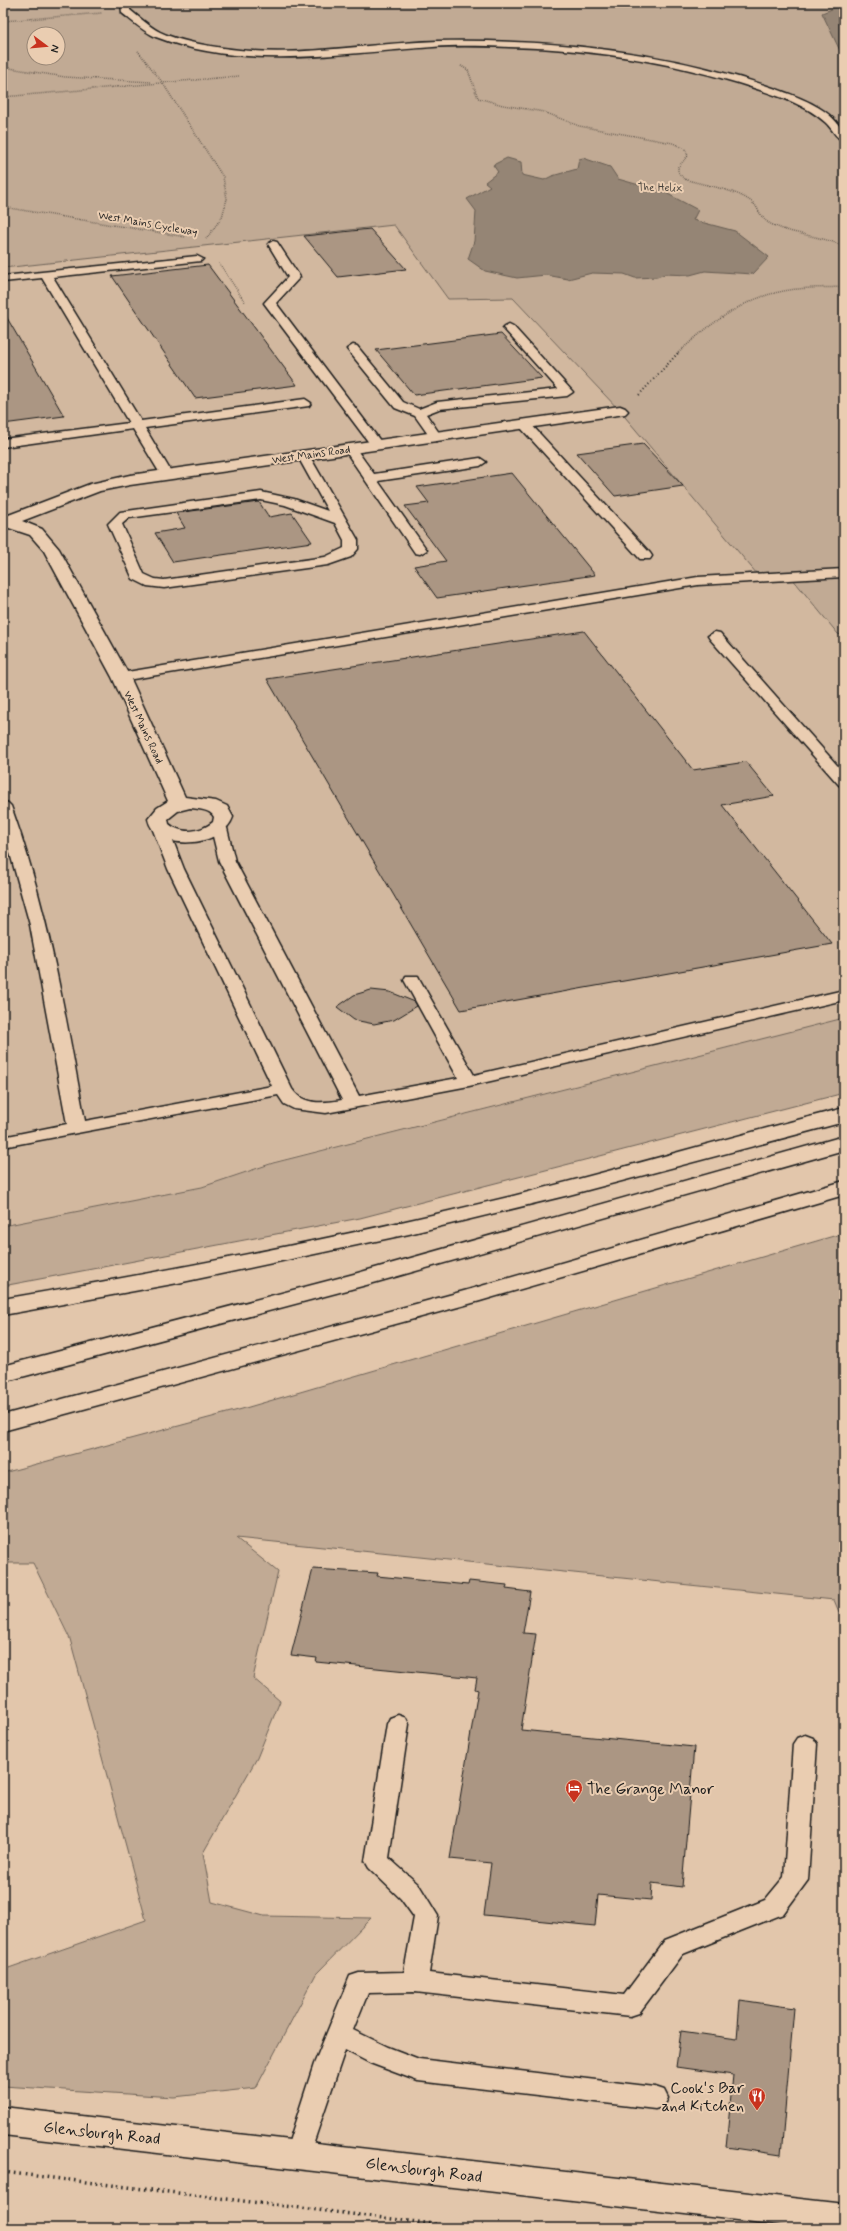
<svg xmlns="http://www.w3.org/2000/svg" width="847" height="2231" font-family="Mynerve,sans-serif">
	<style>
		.built { fill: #d2b89f }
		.green { fill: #c1aa94; stroke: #6e6358; fill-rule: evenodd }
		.water { fill: #958574; stroke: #655b51 }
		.building { fill: #ab9683; stroke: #1c1c1c }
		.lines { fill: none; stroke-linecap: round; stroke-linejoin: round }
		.service-casing { stroke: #1c1c1c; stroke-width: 3 }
		.minor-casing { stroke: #1c1c1c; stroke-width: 3 }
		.primary-casing { stroke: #1c1c1c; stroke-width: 3 }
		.motorway-casing { stroke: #1c1c1c; stroke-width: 3 }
		.path-far2 { stroke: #1c1c1c; stroke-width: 1.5; stroke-dasharray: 0.5 1.5; stroke-linecap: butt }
		.path-far1 { stroke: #1c1c1c; stroke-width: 2; stroke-dasharray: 1 2.5; stroke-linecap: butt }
		.path { stroke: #1c1c1c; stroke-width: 3.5; stroke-dasharray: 1.5 4; stroke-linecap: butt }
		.service { fill: #eacdb1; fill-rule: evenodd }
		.minor { fill: #eacdb1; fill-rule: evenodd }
		.primary { fill: #eacdb1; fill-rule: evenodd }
		.motorway { fill: #eacdb1; fill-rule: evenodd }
		.labels { text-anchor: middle; stroke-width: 4; stroke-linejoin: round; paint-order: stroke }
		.far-park-label { font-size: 11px; fill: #45403a; stroke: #eacdb1 }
		.far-street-label { font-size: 11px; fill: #1c1c1c; stroke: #eacdb1 }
		.near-poi-label { font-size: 16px; fill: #1c1c1c; stroke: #eacdb1; text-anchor: start }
		.near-street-label { font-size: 16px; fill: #1c1c1c; stroke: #eacdb1 }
	</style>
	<rect width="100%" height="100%" fill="#e2c6ab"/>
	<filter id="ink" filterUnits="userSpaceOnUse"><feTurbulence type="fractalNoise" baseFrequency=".025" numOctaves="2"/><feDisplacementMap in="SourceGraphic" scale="8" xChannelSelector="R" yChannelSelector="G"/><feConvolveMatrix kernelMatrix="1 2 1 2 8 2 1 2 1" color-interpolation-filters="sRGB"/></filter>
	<g filter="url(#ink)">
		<polygon class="built" points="394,225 448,299 513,298 620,411 787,572 838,634 844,636 844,1018 273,1162 202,1187 3,1226 3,268"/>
		<g class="green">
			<path d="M3 3H844V636L838 634 787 572 757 574 620 411 513 298 448 299 394 225 3 268ZM34 34H58V58H34Z"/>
			<polygon points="844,1018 844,1093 360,1218 3,1286 3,1226 202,1187 273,1163"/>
			<polygon points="844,1233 844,1624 834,1600 236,1538 278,1572 253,1678 280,1701 257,1758 203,1853 212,1902 264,1916 371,1918 316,1974 256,2088 174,2097 3,2086 3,1970 146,1920 70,1639 33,1563 3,1563 3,1473 242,1409"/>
		</g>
		<g class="water">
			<polygon points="844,4 844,59 822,13"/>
			<polygon points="507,158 521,162 522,175 544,180 552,176 577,169 579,159 583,158 610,167 618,179 664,192 698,210 693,220 735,231 769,257 753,274 705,271 690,275 665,274 657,277 635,278 624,274 592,273 568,279 546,275 517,278 485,271 468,259 474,241 476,211 467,199 490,186 485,182 498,172 493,165"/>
		</g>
		<g class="building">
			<polygon points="370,229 406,269 338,277 304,236"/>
			<polygon points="208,265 297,385 195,398 112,276"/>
			<polygon points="3,311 64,416 3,424"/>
			<polygon points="501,334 542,378 414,395 376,350"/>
			<polygon points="643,444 683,486 615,496 577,453"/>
			<polygon points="512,473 595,575 437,598 414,566 446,561 405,506 429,503 417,487"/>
			<polygon points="259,502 269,517 292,513 312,542 173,562 155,533 185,528 176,513"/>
			<polygon points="584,631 693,770 746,762 774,796 722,805 832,944 461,1010 267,679"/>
			<polygon points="371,990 390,992 415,1002 417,1006 394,1020 374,1024 354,1020 337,1007 354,995"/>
			<polygon points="313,1569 378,1573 377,1576 468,1585 469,1581 507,1585 506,1589 530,1592 523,1633 536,1634 521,1730 694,1747 682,1887 652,1883 651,1900 598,1895 595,1926 484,1915 491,1863 450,1859 478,1690 475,1689 477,1678 316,1662 317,1658 291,1655"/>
			<polygon points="740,2000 794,2008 781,2155 726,2147 733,2075 676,2067 681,2031 737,2039"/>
		</g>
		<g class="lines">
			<g class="service-casing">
				<g id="service">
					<path d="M121 3H131L130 10C139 17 150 27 160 32 179 41 203 45 223 48 295 59 366 43 438 41 553 39 668 51 776 89 799 97 844 113 844 141 836 139 832 128 826 123 814 112 799 104 783 98 696 66 603 49 509 47 484 46 458 45 433 47 342 53 244 71 156 37 144 32 132 21 122 13Z"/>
					<polygon points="273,241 277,242 300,277 276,303 381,442 383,445 381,448 373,448 264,303 288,277 268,244"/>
					<polygon points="197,256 203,259 201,261 53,277 141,421 305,399 311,403 309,406 145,428 173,475 167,479 161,475 133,429 3,447 3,439 129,423 42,278 3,282 3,276"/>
					<polygon points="509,324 513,326 573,392 567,396 439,409 426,414 442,437 436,441 432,440 415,416 395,408 347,349 353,345 357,346 403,402 419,409 437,402 558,389 505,330 503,328 505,326"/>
					<polygon points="524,420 528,421 650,553 652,556 650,559 640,559 520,427 518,424 520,421"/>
					<polygon points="350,445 354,446 374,474 480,458 486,462 480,466 378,481 427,550 420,554 415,553 344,449"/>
					<path d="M303 451 309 455 358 540V549L351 557 328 565 164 588 147 586 133 579 108 524 120 512 261 492 294 499 328 511 297 455ZM261 500 285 505 335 523 344 540V548L325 557 164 580 155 579 144 574 122 524 129 518Z"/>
					<polygon points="844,569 844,577 698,585 121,681 114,677 121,673 698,577"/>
					<polygon points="715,632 720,633 844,773 844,787 839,785 710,639 708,636"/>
					<path d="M3 801 8 803 11 806C48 908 65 1014 85 1121L272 1086 168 869 151 825 153 822H165L167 825 184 869 292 1089C303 1106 325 1103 342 1100L219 861 211 828 213 825H225L227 828 235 861 359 1096 458 1078 404 980 406 976H418L420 980 474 1075 844 990V1000L469 1086 326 1113 294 1109 284 1104 278 1095 3 1147V1137L67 1124 30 925 3 828Z"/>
					<polygon points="398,1715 406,1718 409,1724 389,1858 419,1885 438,1916 429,1973 624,1995 665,1940 765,1900 784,1877 793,1744 797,1738 805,1735 813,1738 817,1744 808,1880 783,1914 683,1954 639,2013 630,2016 415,1992 368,1993 353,2030 388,2047 419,2059 655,2087 664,2090 668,2098 664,2106 655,2109 418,2081 370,2063 345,2050 307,2162 298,2165 289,2162 285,2154 314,2064 350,1976 359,1973 404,1972 414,1917 401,1899 369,1868 365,1861 387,1724 390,1718"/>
				</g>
			</g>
			<g class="minor-casing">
				<path id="minor" d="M620 406 625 408 628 411 625 414 130 485 100 491 22 521 42 529 59 549 130 677 185 797 216 801 227 806 233 817C223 848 155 853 148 819L157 808 168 801 112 677 44 551 30 535 3 526V515L6 516 90 484 130 475ZM190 808C198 809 210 809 214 817L213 822C201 832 182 835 169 824L168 819 178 811Z"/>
			</g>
			<g class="primary-casing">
				<polygon id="primary" points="3,2107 844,2204 844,2228 806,2228 3,2135"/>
			</g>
			<g class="motorway-casing">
				<g id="motorway">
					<path d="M844 1108V1122L569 1195 409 1234 178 1283 3 1315V1299C174 1270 344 1237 513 1196 624 1168 733 1136 844 1108Z"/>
					<polygon points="844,1136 844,1150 370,1284 3,1382 3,1366 354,1274"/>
					<polygon points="844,1181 844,1195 480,1301 3,1431 3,1415 464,1291"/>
				</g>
			</g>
			<g class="path-far2">
				<polyline points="3,21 102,13"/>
				<polyline points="138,51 162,82 223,177 227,199 222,217 206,239"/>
				<path d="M461 66 468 70 478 98 503 105 544 112 579 126 673 143 685 149 688 156 678 167V172L684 179C703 185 733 189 749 200 761 207 757 218 773 225 796 236 822 235 844 247"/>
				<polyline points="3,67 65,77 151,82"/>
				<polyline points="3,97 239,76"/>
				<polyline points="3,207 186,237"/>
				<polyline points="219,263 245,302"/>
				<path d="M677 354C706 327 740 300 779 292 800 287 822 288 844 287"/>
			</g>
			<polyline class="path-far1" points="639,395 678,353"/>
			<polyline class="path" points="3,2172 467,2228"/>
			<use href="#service" class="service"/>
			<use href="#minor" class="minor"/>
			<use href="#primary" class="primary"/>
			<use href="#motorway" class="motorway"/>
		</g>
	</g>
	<defs>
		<g id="hotel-pin" transform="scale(0.9)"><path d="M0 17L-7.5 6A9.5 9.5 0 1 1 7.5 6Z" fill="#c8321e" stroke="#eacdb1"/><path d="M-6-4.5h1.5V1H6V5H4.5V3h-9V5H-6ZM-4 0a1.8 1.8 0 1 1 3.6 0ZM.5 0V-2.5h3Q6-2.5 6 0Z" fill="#fff"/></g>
		<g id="restaurant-pin" transform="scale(0.9)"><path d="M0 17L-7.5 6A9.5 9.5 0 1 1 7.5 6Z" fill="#c8321e" stroke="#eacdb1"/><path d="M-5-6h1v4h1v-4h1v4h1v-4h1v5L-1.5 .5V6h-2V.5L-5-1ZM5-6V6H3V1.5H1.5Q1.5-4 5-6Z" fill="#fff"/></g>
	</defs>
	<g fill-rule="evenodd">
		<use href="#hotel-pin" x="574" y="1788"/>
		<use href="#restaurant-pin" x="757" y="2096"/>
	</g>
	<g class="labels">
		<g class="far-park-label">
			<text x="660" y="191">The Helix</text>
		</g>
		<g class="far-street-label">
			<text transform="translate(148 223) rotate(10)" y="4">West Mains Cycleway</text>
			<text transform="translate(311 454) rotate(-8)" y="4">West Mains Road</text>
			<text transform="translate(144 727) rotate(65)" y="4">West Mains Road</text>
		</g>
		<g class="near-poi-label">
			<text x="587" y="1794">The Grange Manor</text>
			<text x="744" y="2093" text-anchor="end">Cook's Bar<tspan x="744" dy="18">and Kitchen</tspan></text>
		</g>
		<g class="near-street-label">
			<text transform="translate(102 2132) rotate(6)" y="6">Glensburgh Road</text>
			<text transform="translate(424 2169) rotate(7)" y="6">Glensburgh Road</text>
		</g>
	</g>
	<rect width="847" height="2231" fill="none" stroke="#eacdb1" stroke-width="16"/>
	<rect x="8" y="8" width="831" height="2215" fill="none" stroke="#1c1c1c" stroke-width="1.5" filter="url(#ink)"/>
	<g transform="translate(46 46) rotate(106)"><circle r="19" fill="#eacdb1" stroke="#988675"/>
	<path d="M0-3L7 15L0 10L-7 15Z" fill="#c8321e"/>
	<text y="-6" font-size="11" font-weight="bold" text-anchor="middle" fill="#1c1c1c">N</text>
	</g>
</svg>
